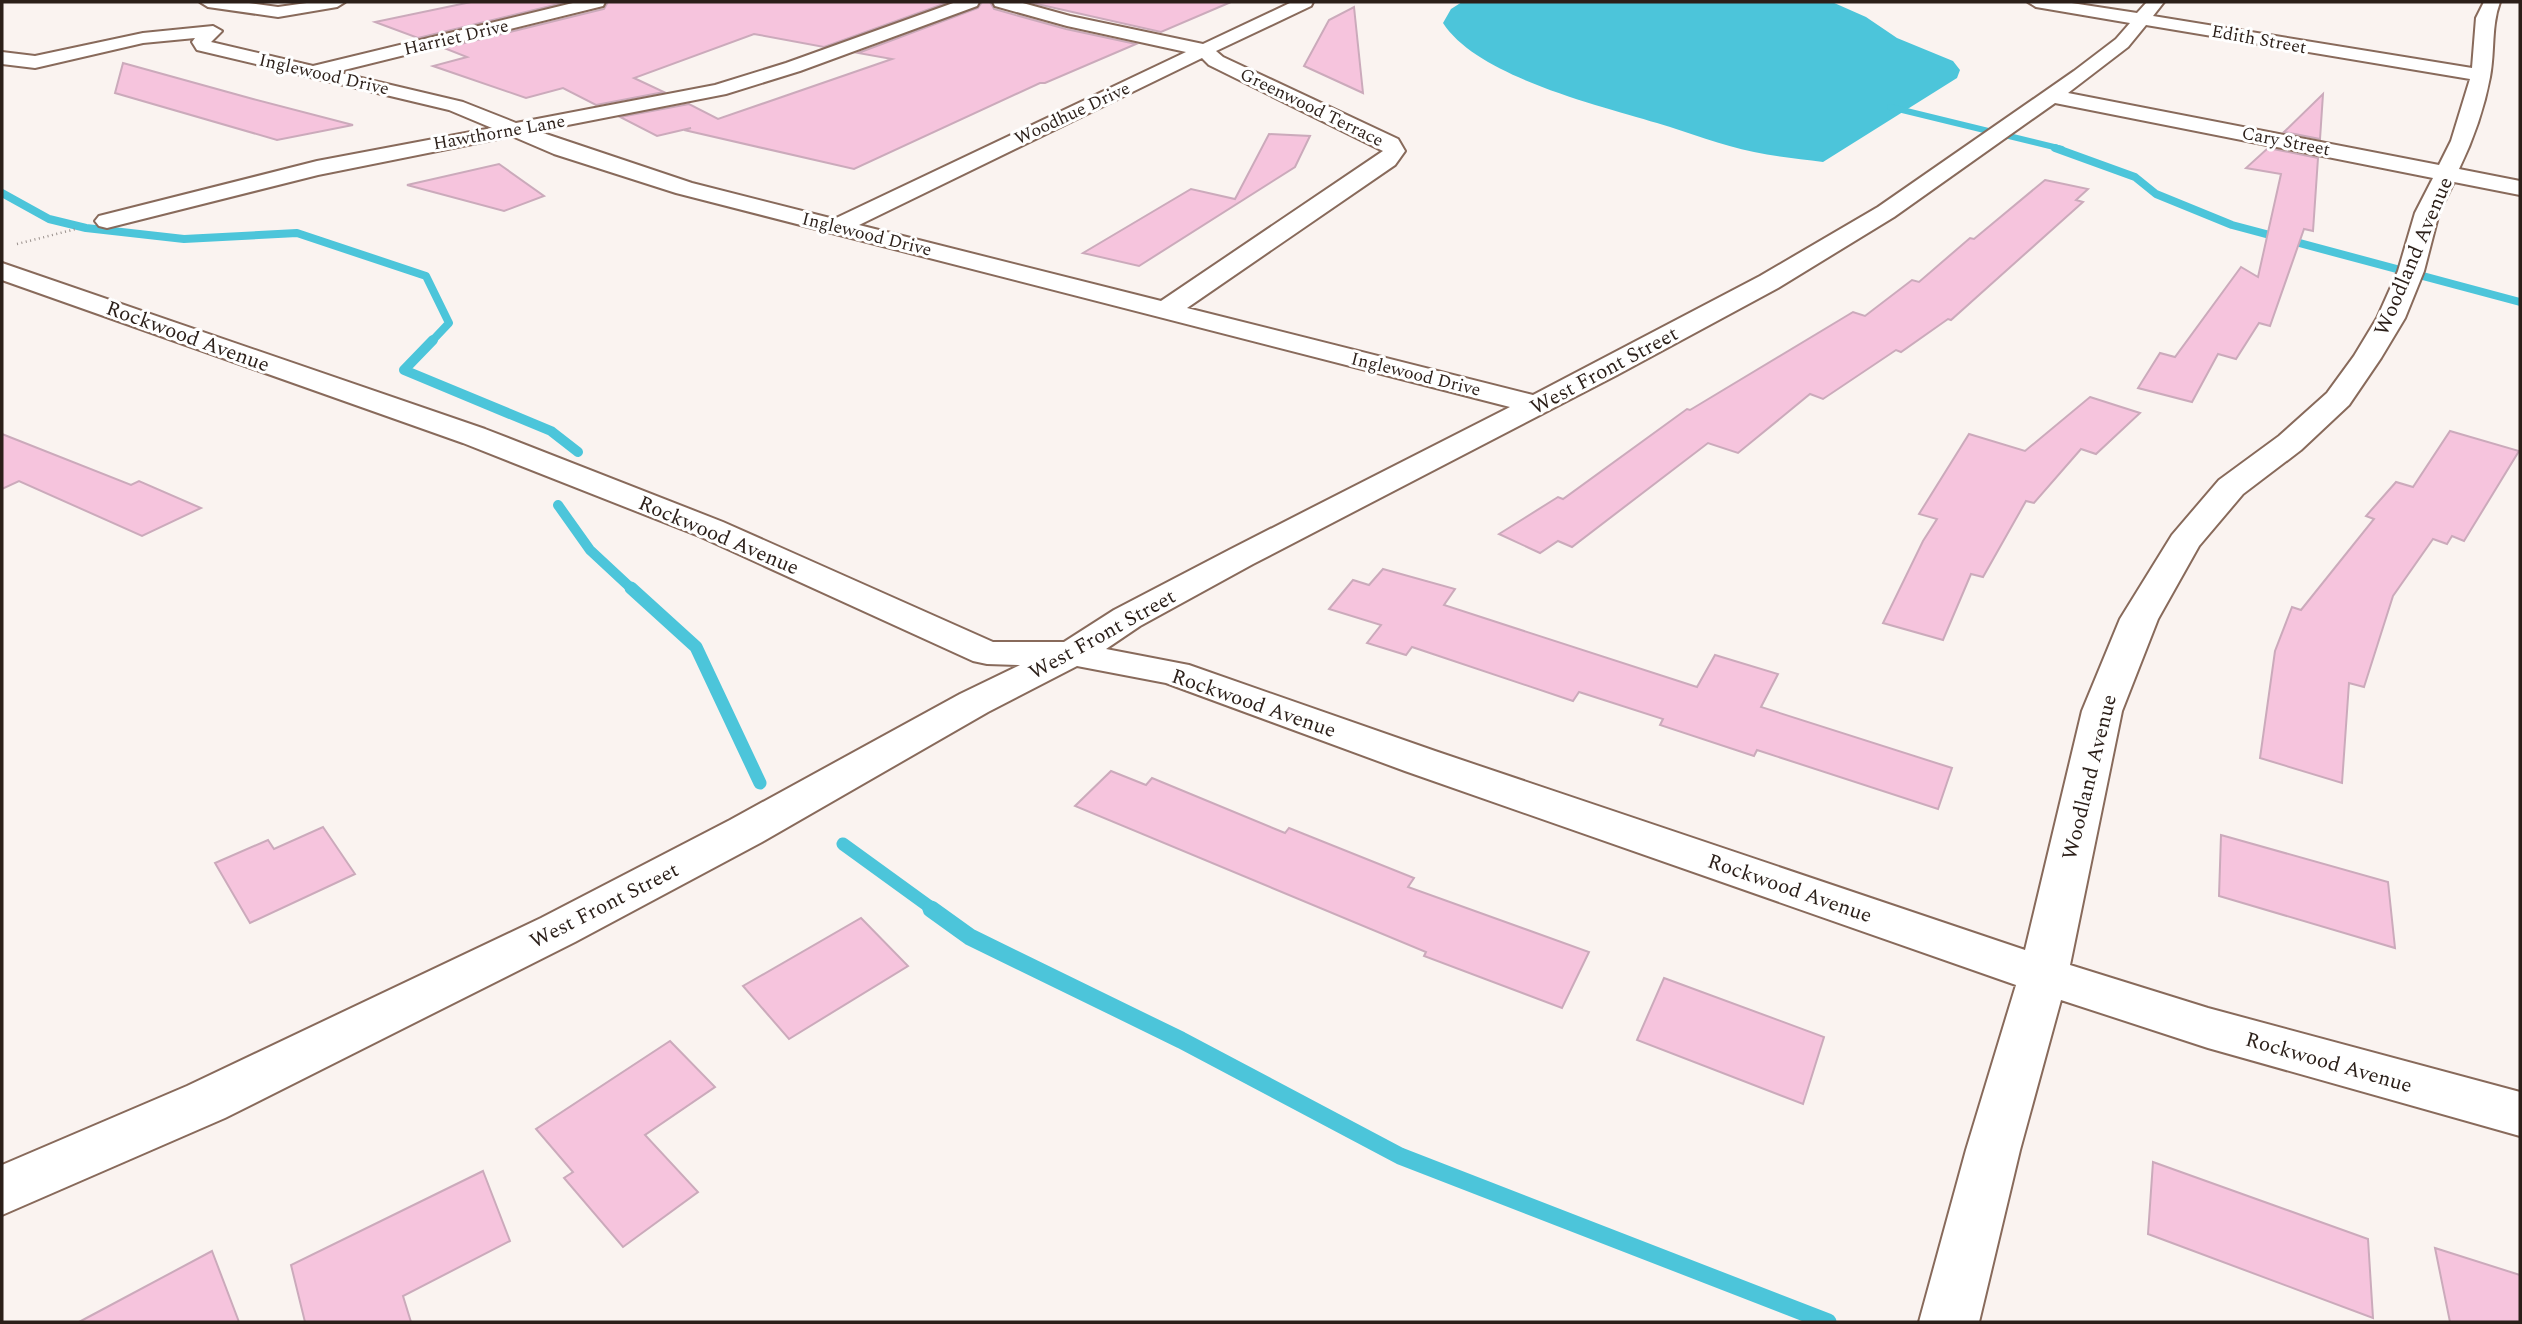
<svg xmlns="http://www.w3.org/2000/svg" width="2522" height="1324" font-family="Spectral,serif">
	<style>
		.water { fill: #4cc5da }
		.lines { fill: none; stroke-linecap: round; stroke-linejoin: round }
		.stream-far4 { stroke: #4cc5da; stroke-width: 6 }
		.stream-far3 { stroke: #4cc5da; stroke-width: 8 }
		.stream-far2 { stroke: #4cc5da; stroke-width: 10 }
		.stream-far1 { stroke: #4cc5da; stroke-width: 13 }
		.stream { stroke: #4cc5da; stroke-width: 17 }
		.building { fill: #f6c4dd; stroke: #cbaabb; stroke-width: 2 }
		.minor-casing { stroke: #886a5b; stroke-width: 4 }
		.path { stroke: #99908c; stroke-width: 2.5; stroke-dasharray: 1 3.5; stroke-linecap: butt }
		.minor { fill: #fff; fill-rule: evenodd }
		.labels { text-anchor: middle; stroke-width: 6; stroke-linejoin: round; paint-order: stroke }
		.far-street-label { font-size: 18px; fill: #2b1f19; stroke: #fff }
		.street-label { font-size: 21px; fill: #2b1f19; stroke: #fff }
	</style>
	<rect width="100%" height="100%" fill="#faf3f0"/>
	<path class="water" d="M1462 2H1832L1866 17 1897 38 1953 61 1960 70 1957 78 1823 162C1800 159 1777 157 1754 152 1721 145 1690 133 1657 123 1598 105 1478 77 1443 23L1451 9Z"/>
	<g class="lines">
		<polyline class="stream-far4" points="1890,107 2062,149"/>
		<g class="stream-far3">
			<polyline points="2055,148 2135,177 2156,194 2232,225 2520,302"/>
			<polyline points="2,193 49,219 86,228 184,239 297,233 426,276 449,323 431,342"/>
		</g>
		<g class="stream-far2">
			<polyline points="433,340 404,370 551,431 578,452"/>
			<polyline points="558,505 590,550 633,590"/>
		</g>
		<g class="stream-far1">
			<polyline points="631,588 696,647 760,783"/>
			<polyline points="843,844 934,910"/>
		</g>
		<polyline class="stream" points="931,909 970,937 1181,1040 1400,1156 1828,1322"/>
	</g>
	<g class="building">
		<polygon points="471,2 567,2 418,38 375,22"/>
		<polygon points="608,2 949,2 824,47 754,34 634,78 664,92 596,105 563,88 526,98 433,66 467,57 444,48 604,9"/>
		<polygon points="982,2 990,2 994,9 1066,29 1136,44 1045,83 1040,83 854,169 684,130 691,128 657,136 620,117 689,104 718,119 892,59 858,53 978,8"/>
		<polygon points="1028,2 1231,2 1161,32"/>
		<polygon points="1354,7 1363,93 1304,66 1329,20"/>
		<polygon points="123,63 253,99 353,125 277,140 115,93"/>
		<polygon points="2323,94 2320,139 2284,132"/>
		<polygon points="1269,134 1310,136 1295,167 1139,266 1083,253 1191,189 1235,199"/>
		<polygon points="2268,148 2318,158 2313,231 2304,229 2270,326 2259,323 2236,359 2218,354 2192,402 2138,388 2160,353 2175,357 2241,267 2258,277 2281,174 2246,168"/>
		<polygon points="499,164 544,196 504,211 407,185"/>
		<polygon points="2045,180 2088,189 2076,200 2083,202 1951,320 1948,319 1901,352 1896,350 1823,399 1810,394 1738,453 1708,443 1572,547 1558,541 1540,553 1499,534 1558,497 1563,499 1687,409 1690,410 1853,312 1865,316 1912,280 1919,282 1970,238 1974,239"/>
		<polygon points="2090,397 2140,413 2096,454 2081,449 2034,503 2026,501 1983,577 1971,574 1943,640 1883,623 1923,541 1937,519 1919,514 1969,434 2025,451"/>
		<polygon points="2450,431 2519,451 2464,541 2452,536 2447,544 2433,539 2393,596 2364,687 2349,683 2342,783 2260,758 2275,651 2292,607 2301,610 2374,519 2366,516 2396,482 2413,487"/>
		<polygon points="2,434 131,485 139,481 201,508 142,536 19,481 2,489"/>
		<polygon points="1383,569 1455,589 1444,605 1697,687 1715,655 1778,674 1761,707 1952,768 1938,809 1757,750 1754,756 1660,725 1663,719 1579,692 1573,701 1412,647 1406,655 1367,643 1381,625 1329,609 1353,580 1369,585"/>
		<polygon points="1111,771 1146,785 1152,778 1285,833 1289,828 1414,878 1408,887 1589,952 1562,1008 1424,956 1426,952 1075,806"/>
		<polygon points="323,827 355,874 250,923 215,863 268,840 274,849"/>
		<polygon points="2221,835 2388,882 2395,948 2219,896"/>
		<polygon points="861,918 908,966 789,1039 743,986"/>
		<polygon points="1664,978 1824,1037 1803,1104 1637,1040"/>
		<polygon points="670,1041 715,1087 645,1135 698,1192 623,1247 564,1178 573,1172 536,1129"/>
		<polygon points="2153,1162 2368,1239 2373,1318 2148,1234"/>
		<polygon points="483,1171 510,1241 403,1296 411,1322 305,1322 291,1265"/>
		<polygon points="2435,1248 2520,1275 2520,1322 2450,1322"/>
		<polygon points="212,1251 239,1322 79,1322"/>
	</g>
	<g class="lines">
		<g class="minor-casing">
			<g id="minor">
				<polygon points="200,2 242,2 278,7 314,2 345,2 337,7 278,17 208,7"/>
				<path d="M577 2H605L603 6 336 72 463 102 516 123 715 85 786 63 956 2H979L977 6 800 71 726 94 537 131 692 183 834 219 1186 52 1067 26 995 6 993 2H1019L1070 16 1203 44 1292 2H1313L1311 6 1216 51 1223 57 1398 139 1405 151 1395 165 1187 308 1533 395 1760 276 1878 207 2074 71 2116 39 2130 23 2036 7 2028 2H2065L2137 13 2147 2H2164L2153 16 2472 68 2476 18 2484 2H2500C2491 26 2495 51 2490 77 2484 109 2473 140 2459 169L2520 181V195L2454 182 2439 213 2424 271 2405 318 2381 358 2349 405 2301 450 2243 494 2199 546 2158 619 2122 711 2070 965 2208 1008 2520 1092V1136L2208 1048 2061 1000 2020 1150 1979 1322H1919L1966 1150 2016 985 1405 771 1166 683 1077 666 988 712 762 842 575 942 225 1118 2 1215V1165L187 1086 541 918 730 820 960 694 1020 665 987 664 973 661 699 536 463 443 2 280V263L485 429 723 522 993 642H1064L1114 610 1229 550 1510 407 676 193 554 154 512 136 318 175 107 228 99 226 95 221 99 216 317 161 492 128 449 110 197 50 192 42 195 38 143 43 35 68 2 64V52L35 56 143 33 213 26 222 31 211 42 313 66ZM2146 25 2470 79 2451 141 2439 165 2068 93 2128 47ZM1202 58 1209 65 1383 151 1161 301 859 225ZM2055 103 2433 178 2415 213 2398 271 2377 318 2354 356 2327 393 2279 436 2219 480 2172 535 2120 619 2082 711 2025 950 1435 751 1189 665 1106 649 1140 626 1253 564 1617 375 1778 288 1894 217Z"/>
			</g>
		</g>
		<polyline class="path" points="17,244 76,229"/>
		<use href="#minor" class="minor"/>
	</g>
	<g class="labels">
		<g class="far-street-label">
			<text transform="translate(456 37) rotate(-13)" y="6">Harriet Drive</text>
			<text transform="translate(2259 39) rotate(10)" y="6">Edith Street</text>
			<text transform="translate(324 74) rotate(13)" y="6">Inglewood Drive</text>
			<text transform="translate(1312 107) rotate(26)" y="6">Greenwood Terrace</text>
			<text transform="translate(1072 113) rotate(-25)" y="6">Woodhue Drive</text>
			<text transform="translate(499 132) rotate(-10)" y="6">Hawthorne Lane</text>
			<text transform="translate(2286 141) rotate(11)" y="6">Cary Street</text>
			<text transform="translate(867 234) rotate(14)" y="6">Inglewood Drive</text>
			<text transform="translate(1416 374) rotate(14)" y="6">Inglewood Drive</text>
		</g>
		<g class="street-label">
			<text transform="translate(2413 256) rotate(-67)" y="7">Woodland Avenue</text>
			<text transform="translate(188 336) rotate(20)" y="7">Rockwood Avenue</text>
			<text transform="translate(1604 370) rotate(-28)" y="7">West Front Street</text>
			<text transform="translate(719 535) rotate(23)" y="7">Rockwood Avenue</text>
			<text transform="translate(1102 634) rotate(-29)" y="7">West Front Street</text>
			<text transform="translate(1254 703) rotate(19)" y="7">Rockwood Avenue</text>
			<text transform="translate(2089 777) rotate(-76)" y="7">Woodland Avenue</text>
			<text transform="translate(1790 888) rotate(19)" y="7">Rockwood Avenue</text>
			<text transform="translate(604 905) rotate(-27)" y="7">West Front Street</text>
			<text transform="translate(2329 1062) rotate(16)" y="7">Rockwood Avenue</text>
		</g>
	</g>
	<rect width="2522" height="1324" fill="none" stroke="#2b1f19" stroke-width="7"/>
</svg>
